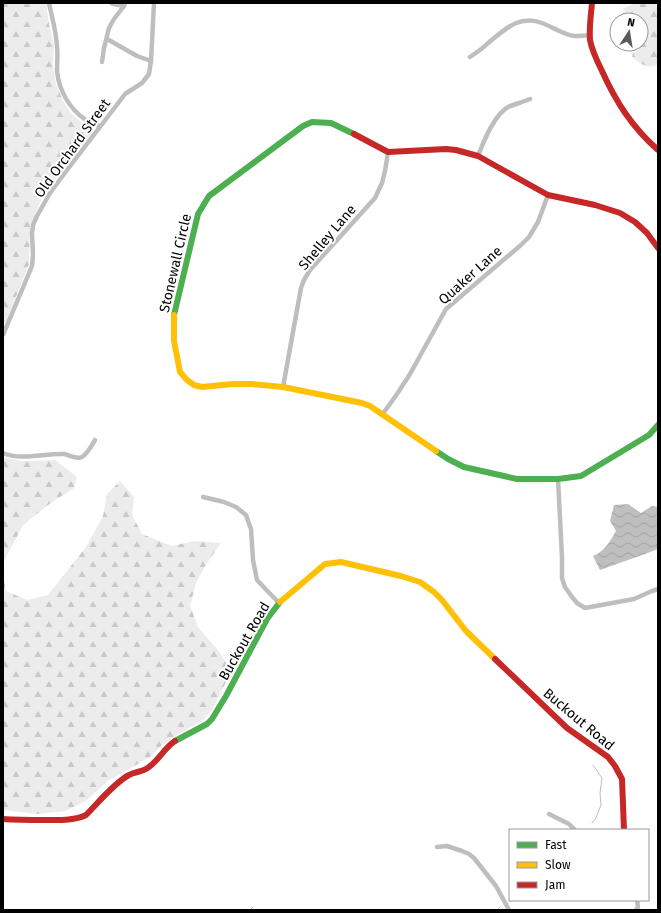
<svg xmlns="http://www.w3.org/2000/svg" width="661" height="913" font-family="'Fira Sans',sans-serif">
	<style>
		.forest { fill: url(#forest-firs) }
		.water { fill: url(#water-waves) }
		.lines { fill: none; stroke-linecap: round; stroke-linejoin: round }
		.stream { stroke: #bfbfbf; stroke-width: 1 }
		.street { stroke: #bebebe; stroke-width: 4.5 }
		.fast { stroke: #4caf50; stroke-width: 6 }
		.slow { stroke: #ffc107; stroke-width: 6 }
		.jam { stroke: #c62828; stroke-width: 6 }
		.labels { text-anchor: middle; stroke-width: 4; stroke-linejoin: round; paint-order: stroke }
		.street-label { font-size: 14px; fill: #000; stroke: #fff }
	</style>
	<defs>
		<pattern id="forest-firs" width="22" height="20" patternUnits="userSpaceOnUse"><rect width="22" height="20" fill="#ececec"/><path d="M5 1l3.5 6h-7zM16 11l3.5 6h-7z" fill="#c9c9c9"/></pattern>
		<pattern id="water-waves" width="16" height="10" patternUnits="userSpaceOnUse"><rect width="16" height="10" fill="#bfbfbf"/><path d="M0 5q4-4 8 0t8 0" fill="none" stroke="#a2a2a2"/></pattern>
	</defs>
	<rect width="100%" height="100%" fill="#fff"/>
	<g class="forest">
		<polygon points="3,3 46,3 49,24 54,45 53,67 56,84 63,101 72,114 83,124 91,135 44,194 30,226 29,264 6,322 3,321"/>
		<path d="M634 3H658V65C645 68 642 65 632 57L635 44H641V20H622L624 8 632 5Z"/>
		<polygon points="3,457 22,461 55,460 77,477 74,488 48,505 23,525 3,563"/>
		<polygon points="120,481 134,497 132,515 142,534 172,546 194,541 221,543 205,566 196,583 190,606 198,627 217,649 227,664 229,676 212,710 201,722 180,733 163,744 149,758 109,780 86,801 65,811 37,814 3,810 3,574 6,591 27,600 48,595 86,547 103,516 107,494"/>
	</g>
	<path class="water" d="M628 504 641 513 652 506 658 507V549L645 554 600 570 593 556C605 551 610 541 616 531L610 521 614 505Z"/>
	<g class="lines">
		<g class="stream">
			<polyline points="592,823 596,818 601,805 600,793 602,778 593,765"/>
			<polyline points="515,901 516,900"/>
			<polyline points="250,910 253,907"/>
			<polyline points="497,910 500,907"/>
		</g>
		<g class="street">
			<path d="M49 3C52 17 56 31 57 46 58 54 57 62 57 71 59 90 69 109 86 120 90 123 95 125 100 126"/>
			<polyline points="111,3 113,4 124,6"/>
			<polyline points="107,39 137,56 151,61"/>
			<path d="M470 57C476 53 482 49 487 44 504 30 519 14 542 23 553 27 562 34 574 36 579 36 584 36 589 35"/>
			<polyline points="102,62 104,48 109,28 114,19 124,6 125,3"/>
			<path d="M478 156C484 141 494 115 508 107 515 104 523 102 530 99"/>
			<polyline points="3,335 32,266 33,255 32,233 33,225 37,216 50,193 67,170 116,106 125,94 142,83 149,74 151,61 154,3"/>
			<polyline points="283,387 301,288 304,280 310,270 375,198 382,183 385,171 388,152"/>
			<polyline points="382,415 397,394 410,374 446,309 521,245 529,237 538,222 548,195"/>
			<path d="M3 453C21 461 45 453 64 454 70 455 76 460 82 457 88 453 92 445 95 440"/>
			<polyline points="558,479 562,557 562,578 565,587 572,597 577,603 585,608 634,599 652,591 658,589"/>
			<polyline points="203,497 224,502 236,507 246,515 251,529 253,560 257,580 279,603"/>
			<polyline points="549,814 569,824 575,830"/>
			<polyline points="437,847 447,846 462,851 469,854 474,858 496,886 509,910"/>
			<polyline points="636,910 638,907 637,900"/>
		</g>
		<g class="fast">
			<polyline points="174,315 198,214 209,196 303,126 312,122 331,123 354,134"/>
			<polyline points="436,451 448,459 464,467 517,479 558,479 581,476 649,435 658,425"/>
			<polyline points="175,741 207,724 212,719 226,696 267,619 280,602"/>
		</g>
		<g class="slow">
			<polyline points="174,315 174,341 180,372 187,380 194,385 202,387 233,384 252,384 283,387 362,403 370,406 436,451"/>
			<polyline points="280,602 325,564 341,562 401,576 420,582 434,592 442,600 466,631 495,659"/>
		</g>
		<g class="jam">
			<path d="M592 3C591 15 589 27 590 40 592 51 597 61 602 71 616 102 632 127 658 150"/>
			<polyline points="354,134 388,152 446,149 456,150 478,156 548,195 595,205 620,213 635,222 647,233 658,248"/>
			<polyline points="495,659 567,728 608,757 615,766 622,779 624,830"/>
			<path d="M3 819C17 820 31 820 45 820 58 820 74 821 86 815 98 803 114 783 129 775 134 772 141 772 146 769 158 762 164 748 175 741"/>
		</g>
	</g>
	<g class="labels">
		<g class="street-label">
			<text transform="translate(72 148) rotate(-54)" y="5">Old Orchard Street</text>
			<text transform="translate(327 237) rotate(-50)" y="5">Shelley Lane</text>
			<text transform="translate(175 263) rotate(-77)" y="5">Stonewall Circle</text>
			<text transform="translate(470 275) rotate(-42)" y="5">Quaker Lane</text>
			<text transform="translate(244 641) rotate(-60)" y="5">Buckout Road</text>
			<text transform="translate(579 719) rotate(40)" y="5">Buckout Road</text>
		</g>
	</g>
	<rect width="661" height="913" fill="none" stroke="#000000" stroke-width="8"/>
	<rect x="509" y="829" width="140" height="72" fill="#ffffff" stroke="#999999"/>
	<rect x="517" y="842" width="20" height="6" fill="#4caf50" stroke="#999999"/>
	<text x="545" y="849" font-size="12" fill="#000000">Fast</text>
	<rect x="517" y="862" width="20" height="6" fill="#ffc107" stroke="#999999"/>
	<text x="545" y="869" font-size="12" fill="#000000">Slow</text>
	<rect x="517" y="882" width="20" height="6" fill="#c62828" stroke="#999999"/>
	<text x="545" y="889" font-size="12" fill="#000000">Jam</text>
	<g transform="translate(629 32) rotate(12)"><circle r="19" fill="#ffffff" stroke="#999999"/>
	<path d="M0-3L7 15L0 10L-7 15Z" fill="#595959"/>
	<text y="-6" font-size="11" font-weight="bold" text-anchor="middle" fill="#000000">N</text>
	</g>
</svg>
